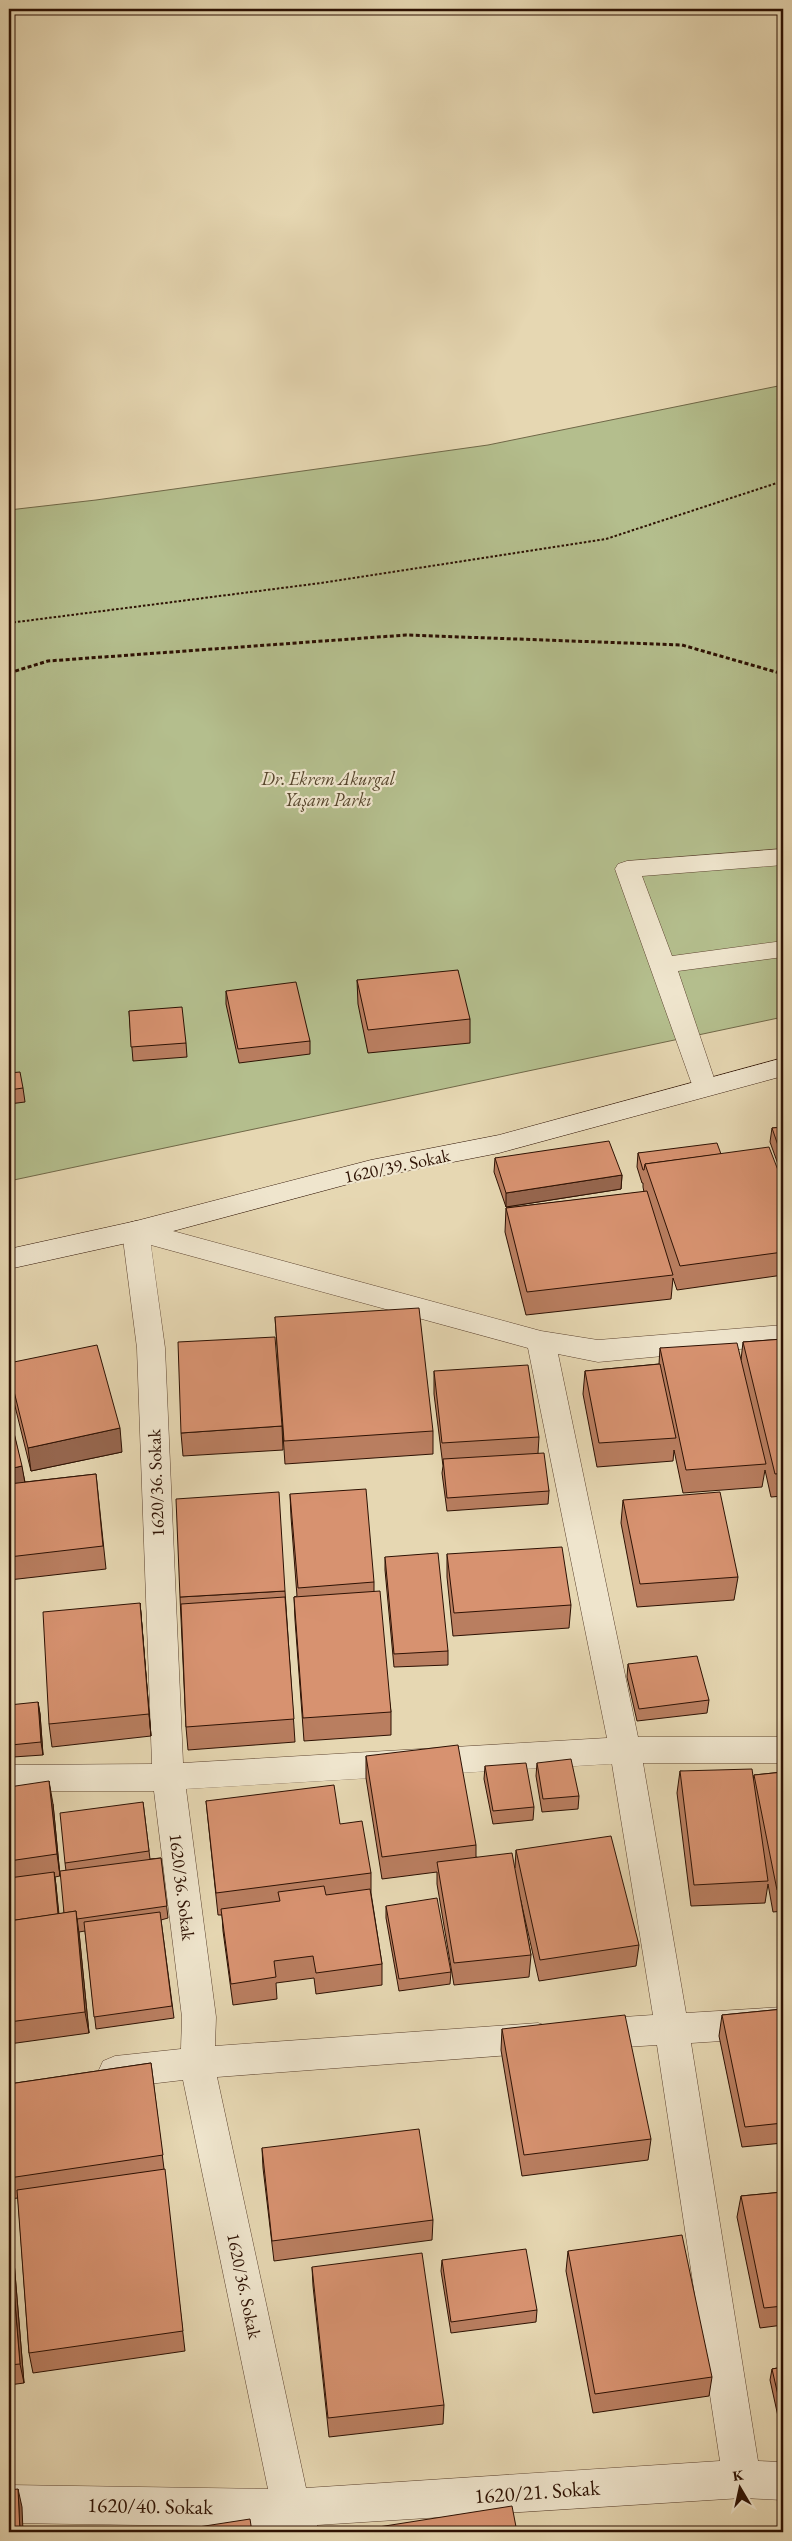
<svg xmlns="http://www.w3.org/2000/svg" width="792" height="2541" font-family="'EB Garamond',serif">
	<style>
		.green { fill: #b4be8d; stroke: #706848 }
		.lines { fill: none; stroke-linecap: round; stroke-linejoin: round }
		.lane-casing { stroke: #5b422f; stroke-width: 1 }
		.street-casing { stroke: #5b422f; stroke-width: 1 }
		.secondary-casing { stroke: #2d1103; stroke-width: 1 }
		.path-far1 { stroke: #2d1103; stroke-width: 2; stroke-dasharray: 2.5 2; stroke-linecap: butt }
		.path { stroke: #2d1103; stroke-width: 3; stroke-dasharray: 4 2.5; stroke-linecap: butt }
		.lane { fill: #efe5cd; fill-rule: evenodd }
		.street { fill: #efe5cd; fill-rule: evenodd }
		.secondary { fill: #efe5cd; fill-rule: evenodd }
		.wall { fill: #b97e60; stroke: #2d1103 }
		.shaded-wall { fill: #96664e; stroke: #2d1103 }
		.building { fill: #d79270; stroke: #2d1103 }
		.labels { text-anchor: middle; stroke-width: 4.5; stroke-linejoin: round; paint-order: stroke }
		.park-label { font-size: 18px; font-style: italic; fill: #56452c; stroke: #efe5cd }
		.street-label { font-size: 18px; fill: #2d1103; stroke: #efe5cd }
		.near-street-label { font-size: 21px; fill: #2d1103; stroke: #efe5cd }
	</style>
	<rect width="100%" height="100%" fill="#e6d7b2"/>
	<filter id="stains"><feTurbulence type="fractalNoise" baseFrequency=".004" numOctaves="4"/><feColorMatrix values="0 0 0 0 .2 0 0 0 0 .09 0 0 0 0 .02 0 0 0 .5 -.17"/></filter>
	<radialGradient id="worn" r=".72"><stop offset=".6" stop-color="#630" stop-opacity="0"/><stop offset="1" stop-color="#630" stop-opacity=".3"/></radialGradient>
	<polygon class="green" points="783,385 783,1017 9,1181 9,510 96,500 488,445"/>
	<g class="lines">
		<g class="lane-casing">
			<polygon id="lane" points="783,849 783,865 642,876 672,956 783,941 783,957 678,971 717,1087 713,1093 704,1096 695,1093 615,869 618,864 627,861"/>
		</g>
		<g class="street-casing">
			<path id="street" d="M136 1221 541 1331 598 1340 783 1325V1345L598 1362 558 1354 638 1737H783V1763H643L686 2013 783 2007V2037L691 2043 758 2461 783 2462V2500L742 2498 317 2525 319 2532H281L279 2527 9 2523V2485L268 2489 183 2080 115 2088 103 2083 98 2072 103 2061 115 2056 181 2049 182 2017 154 1791H9V1765L152 1764 137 1348 122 1231 126 1224ZM151 1245 528 1348 607 1738 183 1763 165 1348ZM612 1764 653 2015 593 2019 581 2023 576 2034 581 2045 593 2049 657 2045 720 2461 306 2488 217 2077 538 2053 550 2049 555 2038 550 2027 538 2023 215 2046 216 2017 186 1789Z"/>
		</g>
		<g class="secondary-casing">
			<polygon id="secondary" points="783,1058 783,1076 499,1153 371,1178 136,1241 9,1269 9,1249 136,1221 371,1160 499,1135"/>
		</g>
		<polyline class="path-far1" points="9,623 321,583 606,539 783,481"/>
		<polyline class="path" points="9,673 48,661 406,635 682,645 783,674"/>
		<use href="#lane" class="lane"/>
		<use href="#street" class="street"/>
		<use href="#secondary" class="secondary"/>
	</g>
	<g class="wall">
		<polygon points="357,980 470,1019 470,1043 368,1053 358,1004"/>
		<polygon points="226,991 310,1041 310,1054 239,1063 226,1004"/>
		<polygon points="129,1011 186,1043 187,1057 133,1061"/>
		<polygon points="9,1073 23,1088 25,1102 9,1104"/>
		<polygon points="783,1127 783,1167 779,1167 770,1142 772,1128"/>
		<polygon points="638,1153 721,1154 783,1183 783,1275 677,1290 673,1278 671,1299 526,1315 505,1232 506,1208 644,1192 643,1187 643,1183 642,1183 637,1167"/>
		<polygon points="495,1158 622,1175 621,1189 506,1207 494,1172"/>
		<polygon points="275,1317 433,1431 433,1454 285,1464"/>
		<polygon points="783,1339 783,1496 771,1497 765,1470 762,1487 683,1493 674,1450 673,1461 597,1467 583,1394 585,1371 659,1364 660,1348 741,1360 743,1342"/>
		<polygon points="9,1363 122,1452 31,1471 10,1386 9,1376"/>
		<polygon points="434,1371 539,1437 538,1453 549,1491 548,1504 447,1511 442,1473 443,1466 434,1394"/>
		<polygon points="9,1412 25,1482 96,1474 106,1569 9,1580"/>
		<polygon points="282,1426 283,1450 183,1456 181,1433"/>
		<polygon points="290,1494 374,1582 374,1591 391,1712 391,1735 304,1741 295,1620 294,1597 297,1596 291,1517"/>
		<polygon points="623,1500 738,1577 734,1600 637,1607 621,1523"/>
		<polygon points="447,1554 571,1605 569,1628 453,1636 447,1577"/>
		<polygon points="385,1557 448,1651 448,1665 394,1667 385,1570"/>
		<polygon points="285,1591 295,1742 188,1750 186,1727 180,1597"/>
		<polygon points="140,1603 151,1736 52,1747 49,1724"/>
		<polygon points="628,1664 709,1700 707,1713 637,1721 627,1677"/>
		<polygon points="38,1702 40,1714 43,1755 13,1757 11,1745"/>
		<polygon points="366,1756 476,1845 476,1857 515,1868 516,1850 639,1945 636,1966 539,1981 520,1897 531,1955 529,1977 454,1985 437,1884 437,1872 382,1879 366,1778"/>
		<polygon points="537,1763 579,1796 578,1809 542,1812 536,1776"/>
		<polygon points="485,1766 534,1807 533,1820 493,1824 484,1779"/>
		<polygon points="680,1771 753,1780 754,1775 783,1772 783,1911 773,1912 768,1884 765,1903 691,1906 677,1793"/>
		<polygon points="9,1787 53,1804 60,1876 55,1877 59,1914 64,1913 66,1871 65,1863 143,1802 150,1859 161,1858 168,1918 161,1920 174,2018 96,2029 85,1931 79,1932 89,2033 9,2044"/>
		<polygon points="206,1801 340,1824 371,1873 371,1893 382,1964 382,1985 316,1994 314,1978 276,1983 277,1999 233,2005 223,1931 222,1915 218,1915"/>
		<polygon points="386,1906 451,1972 450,1984 399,1991 386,1918"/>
		<polygon points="783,2009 783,2143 742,2147 719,2036 722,2015"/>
		<polygon points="502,2029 651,2139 648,2160 522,2176 501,2050"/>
		<polygon points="151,2063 164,2169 185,2351 33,2373 29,2353 18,2198 9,2199 9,2084"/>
		<polygon points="262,2148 433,2220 432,2240 274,2261 263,2168"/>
		<polygon points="783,2192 783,2325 760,2328 737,2217 741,2196"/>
		<polygon points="9,2222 12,2237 24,2383 9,2385"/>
		<polygon points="568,2251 712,2377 709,2396 593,2413 566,2271"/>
		<polygon points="442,2260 537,2310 536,2322 451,2333 441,2271"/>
		<polygon points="312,2267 444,2405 443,2424 329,2437 313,2286"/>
		<polygon points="783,2367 783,2439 770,2380 772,2369"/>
	</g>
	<g class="shaded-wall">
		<polygon points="622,1175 621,1189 506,1207 506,1193"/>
		<polygon points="120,1428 122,1452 31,1471 28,1448"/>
		<polygon points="22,1466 26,1489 9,1493 9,1469"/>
		<polygon points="140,1603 142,1626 151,1736 149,1714"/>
		<polygon points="38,1702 40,1714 43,1755 41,1742"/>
		<polygon points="49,1781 53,1804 60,1876 57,1854"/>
		<polygon points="54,1872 56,1885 60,1931 58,1919"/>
		<polygon points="76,1911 79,1933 89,2033 85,2012"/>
		<polygon points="9,2222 12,2237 24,2383 20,2364 9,2231"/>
		<polygon points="18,2489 22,2507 23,2532 20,2532"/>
	</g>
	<g class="building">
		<polygon points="458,970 470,1019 368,1030 357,980"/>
		<polygon points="296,982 310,1041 238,1049 226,991"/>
		<polygon points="182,1007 186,1043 131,1047 129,1011"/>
		<polygon points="20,1072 23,1088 9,1090 9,1073"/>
		<polygon points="783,1127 783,1153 781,1154 772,1128"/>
		<polygon points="609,1141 622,1175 506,1193 495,1158"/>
		<polygon points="717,1143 721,1154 645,1164 644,1170 643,1170 638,1153"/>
		<polygon points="769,1147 783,1183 783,1252 680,1266 645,1164"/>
		<polygon points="647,1191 673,1275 527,1292 506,1208"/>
		<polygon points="419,1308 433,1431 284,1441 275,1317"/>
		<polygon points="275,1337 282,1426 181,1433 178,1342"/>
		<polygon points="783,1339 783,1473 775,1474 743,1342"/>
		<polygon points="737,1343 766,1464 686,1470 660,1348"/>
		<polygon points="97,1345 120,1428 28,1448 9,1371 9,1363"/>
		<polygon points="660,1364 676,1438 599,1443 585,1371"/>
		<polygon points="528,1365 539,1437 442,1443 434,1371"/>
		<polygon points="9,1412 22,1466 9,1469"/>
		<polygon points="544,1453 549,1491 447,1498 443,1459"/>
		<polygon points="96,1474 103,1546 9,1557 9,1484"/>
		<polygon points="366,1489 374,1582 298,1588 290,1494"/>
		<polygon points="279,1492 285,1591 180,1597 176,1499"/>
		<polygon points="720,1492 738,1577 640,1584 623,1500"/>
		<polygon points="562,1547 571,1605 454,1613 447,1554"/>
		<polygon points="438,1553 448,1651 394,1654 385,1557"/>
		<polygon points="380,1591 391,1712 303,1718 294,1597"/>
		<polygon points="285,1597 294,1719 186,1727 181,1604"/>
		<polygon points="140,1603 149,1714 49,1724 43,1612"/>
		<polygon points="697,1656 709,1700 639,1709 628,1664"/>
		<polygon points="38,1702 41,1742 11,1745 9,1705"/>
		<polygon points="458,1745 476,1845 382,1857 366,1756"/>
		<polygon points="571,1759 579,1796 543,1799 537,1763"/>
		<polygon points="526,1763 534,1807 493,1811 485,1766"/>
		<polygon points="752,1769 768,1881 694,1885 680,1771"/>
		<polygon points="783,1772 783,1889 777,1890 754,1775"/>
		<polygon points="49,1781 57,1854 9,1861 9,1787"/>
		<polygon points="334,1785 340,1824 362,1821 371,1873 216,1893 206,1801"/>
		<polygon points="143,1802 149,1851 65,1863 60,1813"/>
		<polygon points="611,1836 639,1945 540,1960 516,1850"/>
		<polygon points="512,1853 531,1955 454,1963 437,1862"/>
		<polygon points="161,1858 167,1906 77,1919 76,1911 64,1913 60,1871"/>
		<polygon points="54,1872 58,1914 9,1921 9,1878"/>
		<polygon points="324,1886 326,1895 370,1889 382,1964 316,1973 313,1956 274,1961 276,1977 231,1984 221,1909 280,1901 278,1892"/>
		<polygon points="437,1898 451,1972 399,1979 386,1906"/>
		<polygon points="76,1911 85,2012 9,2022 9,1921"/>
		<polygon points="160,1912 172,2006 94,2017 84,1922"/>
		<polygon points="783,2009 783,2123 745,2127 722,2015"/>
		<polygon points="625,2015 651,2139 524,2155 502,2029"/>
		<polygon points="151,2063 163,2155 9,2178 9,2084"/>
		<polygon points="419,2129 433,2220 272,2241 262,2148"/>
		<polygon points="165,2169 183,2331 29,2353 17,2190"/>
		<polygon points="783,2192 783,2306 764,2308 741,2196"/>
		<polygon points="9,2231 20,2364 9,2365"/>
		<polygon points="682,2235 712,2377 595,2394 568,2251"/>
		<polygon points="526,2249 537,2310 451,2322 442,2260"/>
		<polygon points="422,2253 444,2405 328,2418 312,2267"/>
		<polygon points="783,2367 783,2417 772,2369"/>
		<polygon points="18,2489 20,2532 9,2532 9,2490"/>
		<polygon points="512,2506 517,2532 354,2532 353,2531"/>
		<polygon points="250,2519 252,2532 166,2532"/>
	</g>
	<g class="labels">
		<g class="park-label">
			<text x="328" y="785">Dr. Ekrem Akurgal<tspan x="328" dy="21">Yaşam Parkı</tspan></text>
		</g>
		<g class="street-label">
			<text transform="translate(397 1166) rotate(-12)" y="6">1620/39. Sokak</text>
			<text transform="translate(156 1483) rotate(-92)" y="6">1620/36. Sokak</text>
			<text transform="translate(182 1887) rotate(83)" y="6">1620/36. Sokak</text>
			<text transform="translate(244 2286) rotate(78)" y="6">1620/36. Sokak</text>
		</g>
		<g class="near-street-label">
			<text transform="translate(537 2492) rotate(-4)" y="7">1620/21. Sokak</text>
			<text transform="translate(150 2506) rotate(1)" y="7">1620/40. Sokak</text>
		</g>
	</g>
	<rect width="792" height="2541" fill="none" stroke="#e6d7b2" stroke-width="30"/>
	<rect x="10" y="10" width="772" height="2521" fill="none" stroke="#2d1103" stroke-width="2.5"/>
	<rect x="15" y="15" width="762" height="2511" fill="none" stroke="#2d1103"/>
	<g transform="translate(740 2488) rotate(351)" stroke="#efe5cd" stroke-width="4" paint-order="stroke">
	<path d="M0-4L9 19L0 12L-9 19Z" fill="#2d1103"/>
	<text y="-8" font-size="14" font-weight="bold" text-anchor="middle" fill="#2d1103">K</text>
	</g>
	<rect width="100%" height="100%" filter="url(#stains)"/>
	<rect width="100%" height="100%" fill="url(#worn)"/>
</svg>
